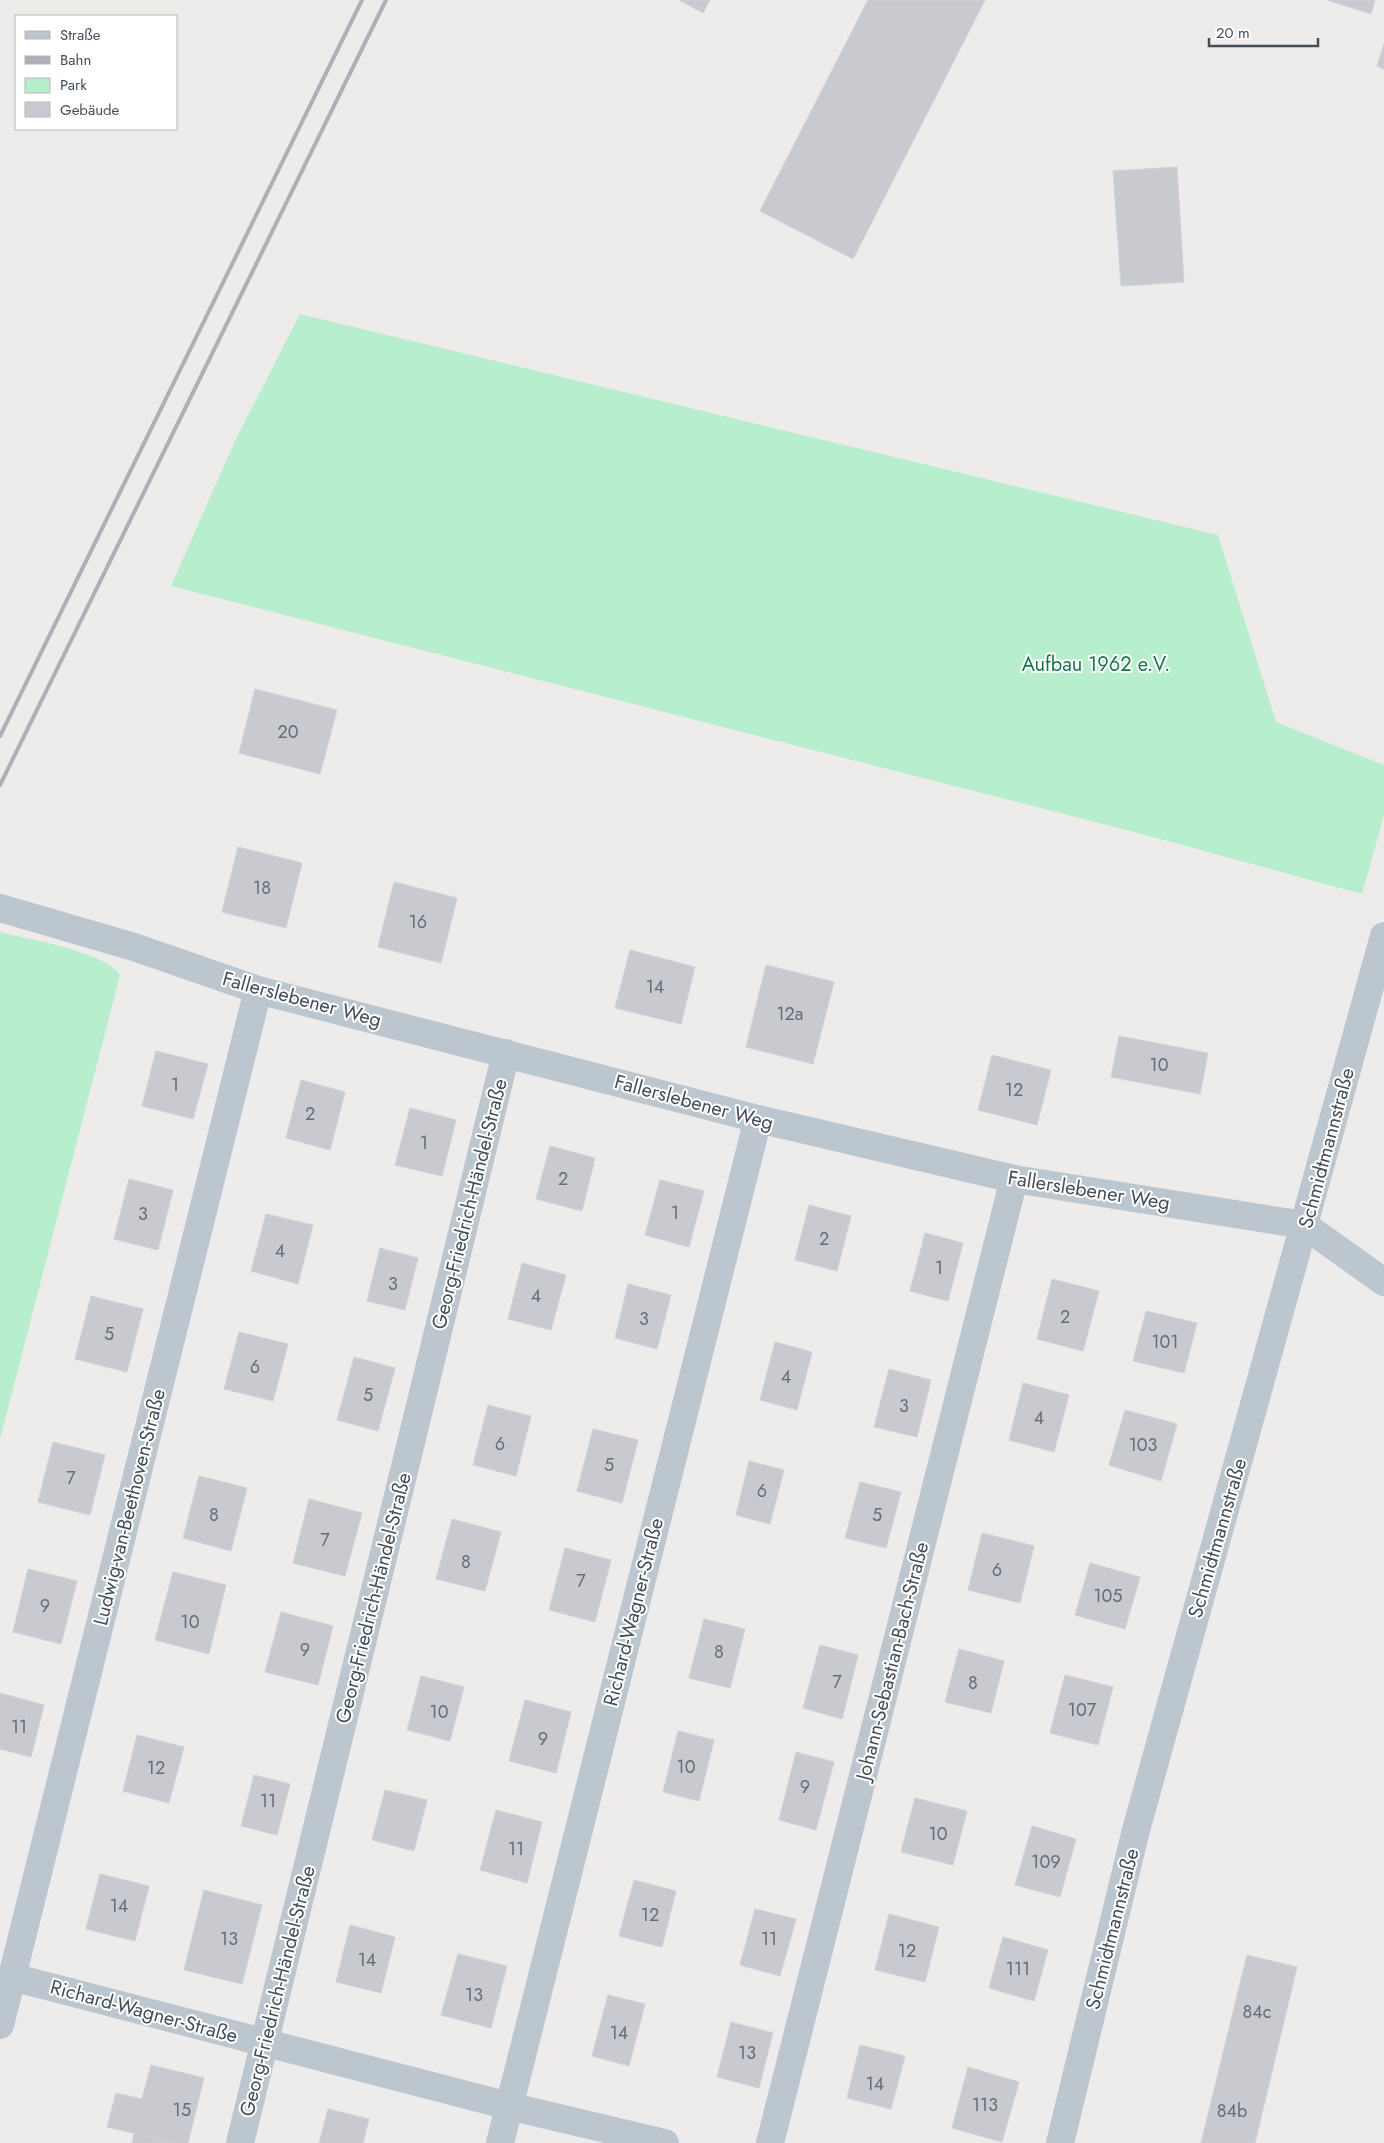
<svg xmlns="http://www.w3.org/2000/svg" width="1384" height="2143" font-family="Jost,sans-serif">
	<style>
		.green { fill: #b7eecd }
		.building { fill: #c8cad0; stroke: #cfd1d7 }
		.lines { fill: none; stroke-linecap: round; stroke-linejoin: round }
		.minor { stroke: #bcc6ce; stroke-width: 28 }
		.rail { stroke: #adb0b6; stroke-width: 4 }
		.labels { text-anchor: middle; stroke-width: 4; stroke-linejoin: round; paint-order: stroke }
		.number-label { font-size: 18px; fill: #656d76 }
		.park-label { font-size: 20px; fill: #167848; stroke: #fff }
		.street-label { font-size: 20px; fill: #444e58; stroke: #fff }
	</style>
	<rect width="100%" height="100%" fill="#eeebeb"/>
	<g class="green">
		<polygon points="300,314 1218,535 1276,722 1384,765 1384,815 1362,894 1142,834 171,586 234,443"/>
		<path d="M0 932C27 939 106 952 120 975L0 1439Z"/>
	</g>
	<g class="building">
		<polygon points="679,0 710,0 703,13"/>
		<polygon points="868,0 985,0 853,259 760,211"/>
		<polygon points="1327,0 1375,0 1371,14"/>
		<polygon points="1384,44 1384,69 1377,66"/>
		<polygon points="1177,167 1184,282 1121,286 1113,171"/>
		<polygon points="255,689 337,710 320,774 239,753"/>
		<polygon points="238,847 302,863 286,928 222,912"/>
		<polygon points="394,882 457,898 441,963 378,947"/>
		<polygon points="630,950 695,967 681,1024 615,1008"/>
		<polygon points="766,965 834,982 813,1064 746,1047"/>
		<polygon points="1119,1036 1208,1053 1200,1094 1111,1077"/>
		<polygon points="156,1051 208,1064 193,1119 142,1106"/>
		<polygon points="992,1055 1051,1070 1037,1125 978,1110"/>
		<polygon points="301,1080 345,1092 330,1150 286,1138"/>
		<polygon points="410,1108 456,1120 442,1176 395,1165"/>
		<polygon points="550,1146 595,1158 582,1211 536,1199"/>
		<polygon points="129,1179 173,1190 158,1250 114,1239"/>
		<polygon points="660,1180 704,1191 689,1247 645,1235"/>
		<polygon points="809,1205 851,1216 837,1271 795,1260"/>
		<polygon points="266,1214 313,1225 298,1284 251,1271"/>
		<polygon points="925,1233 963,1243 948,1301 910,1291"/>
		<polygon points="380,1248 418,1258 405,1310 367,1301"/>
		<polygon points="522,1263 566,1275 551,1330 508,1319"/>
		<polygon points="1052,1279 1099,1291 1083,1351 1037,1339"/>
		<polygon points="628,1284 671,1295 657,1349 615,1338"/>
		<polygon points="91,1296 143,1309 127,1372 75,1359"/>
		<polygon points="1146,1311 1197,1323 1184,1373 1133,1361"/>
		<polygon points="239,1332 288,1344 273,1401 224,1389"/>
		<polygon points="775,1342 812,1352 797,1410 760,1400"/>
		<polygon points="354,1357 395,1368 378,1431 337,1420"/>
		<polygon points="889,1369 931,1380 917,1437 874,1427"/>
		<polygon points="1023,1383 1069,1395 1054,1452 1009,1440"/>
		<polygon points="488,1405 531,1416 516,1476 473,1465"/>
		<polygon points="1125,1410 1177,1424 1161,1481 1109,1465"/>
		<polygon points="593,1429 638,1440 622,1503 577,1491"/>
		<polygon points="53,1442 105,1455 90,1515 38,1502"/>
		<polygon points="749,1461 784,1470 770,1524 736,1515"/>
		<polygon points="199,1476 247,1488 231,1551 183,1538"/>
		<polygon points="860,1482 901,1492 886,1548 845,1538"/>
		<polygon points="309,1499 362,1513 345,1576 293,1563"/>
		<polygon points="452,1519 501,1532 485,1591 436,1579"/>
		<polygon points="982,1533 1034,1546 1020,1603 968,1590"/>
		<polygon points="565,1548 611,1560 595,1622 549,1610"/>
		<polygon points="1090,1563 1140,1577 1125,1629 1075,1615"/>
		<polygon points="28,1569 77,1581 61,1644 13,1632"/>
		<polygon points="173,1572 226,1585 209,1654 155,1640"/>
		<polygon points="281,1612 333,1626 318,1685 265,1672"/>
		<polygon points="704,1619 745,1629 730,1688 689,1678"/>
		<polygon points="820,1645 858,1655 842,1719 803,1708"/>
		<polygon points="959,1649 1004,1661 991,1713 945,1702"/>
		<polygon points="1065,1675 1113,1687 1098,1745 1050,1733"/>
		<polygon points="421,1676 464,1687 450,1741 407,1730"/>
		<polygon points="0,1693 44,1705 31,1757 0,1749"/>
		<polygon points="525,1700 571,1712 556,1773 509,1761"/>
		<polygon points="678,1731 714,1740 699,1801 663,1792"/>
		<polygon points="137,1735 184,1747 169,1803 123,1791"/>
		<polygon points="796,1752 834,1762 816,1830 779,1820"/>
		<polygon points="254,1775 290,1784 277,1835 241,1826"/>
		<polygon points="385,1790 427,1800 414,1851 372,1840"/>
		<polygon points="915,1798 967,1811 953,1865 901,1852"/>
		<polygon points="496,1810 542,1822 527,1883 480,1870"/>
		<polygon points="1032,1826 1076,1839 1060,1897 1015,1885"/>
		<polygon points="100,1874 149,1886 135,1941 86,1929"/>
		<polygon points="634,1880 676,1891 662,1947 619,1936"/>
		<polygon points="204,1890 262,1905 242,1984 184,1970"/>
		<polygon points="755,1909 796,1919 780,1976 740,1965"/>
		<polygon points="889,1914 939,1927 925,1982 875,1970"/>
		<polygon points="350,1925 395,1937 381,1993 336,1982"/>
		<polygon points="1003,1937 1048,1950 1034,2001 989,1988"/>
		<polygon points="458,1954 507,1966 491,2028 441,2015"/>
		<polygon points="1247,1955 1297,1967 1255,2143 1201,2143"/>
		<polygon points="608,1995 645,2004 629,2066 592,2056"/>
		<polygon points="731,2022 773,2033 759,2088 717,2077"/>
		<polygon points="860,2045 905,2056 891,2109 847,2098"/>
		<polygon points="151,2065 204,2078 188,2143 174,2143 107,2127 116,2093 142,2099"/>
		<polygon points="968,2067 1019,2082 1002,2142 952,2128"/>
		<polygon points="328,2109 369,2119 363,2143 319,2143"/>
		<polygon points="134,2133 174,2143 132,2143"/>
	</g>
	<g class="lines">
		<g class="minor">
			<polyline points="0,908 134,947 258,990 758,1119 1014,1179 1304,1225 1384,1282"/>
			<polyline points="12,1977 509,2106 665,2143"/>
			<polyline points="0,2025 258,990"/>
			<polyline points="240,2143 506,1053"/>
			<polyline points="500,2143 758,1119"/>
			<polyline points="770,2143 1014,1179"/>
			<polyline points="1060,2143 1136,1830 1384,936"/>
		</g>
		<g class="rail">
			<polyline points="0,736 362,0"/>
			<polyline points="0,785 386,0"/>
		</g>
	</g>
	<g class="labels">
		<g class="number-label">
			<text x="288" y="738">20</text>
			<text x="262" y="894">18</text>
			<text x="418" y="928">16</text>
			<text x="655" y="993">14</text>
			<text x="790" y="1020">12a</text>
			<text x="1159" y="1071">10</text>
			<text x="175" y="1091">1</text>
			<text x="1014" y="1096">12</text>
			<text x="310" y="1120">2</text>
			<text x="424" y="1149">1</text>
			<text x="563" y="1185">2</text>
			<text x="675" y="1219">1</text>
			<text x="143" y="1220">3</text>
			<text x="824" y="1245">2</text>
			<text x="280" y="1257">4</text>
			<text x="939" y="1274">1</text>
			<text x="393" y="1290">3</text>
			<text x="536" y="1302">4</text>
			<text x="1065" y="1323">2</text>
			<text x="644" y="1325">3</text>
			<text x="109" y="1340">5</text>
			<text x="1165" y="1348">101</text>
			<text x="255" y="1373">6</text>
			<text x="786" y="1383">4</text>
			<text x="368" y="1401">5</text>
			<text x="904" y="1412">3</text>
			<text x="1039" y="1424">4</text>
			<text x="500" y="1450">6</text>
			<text x="1143" y="1451">103</text>
			<text x="609" y="1471">5</text>
			<text x="71" y="1484">7</text>
			<text x="762" y="1497">6</text>
			<text x="214" y="1521">8</text>
			<text x="877" y="1521">5</text>
			<text x="325" y="1546">7</text>
			<text x="466" y="1568">8</text>
			<text x="997" y="1576">6</text>
			<text x="581" y="1587">7</text>
			<text x="1108" y="1602">105</text>
			<text x="45" y="1612">9</text>
			<text x="190" y="1628">10</text>
			<text x="305" y="1656">9</text>
			<text x="719" y="1658">8</text>
			<text x="837" y="1688">7</text>
			<text x="973" y="1689">8</text>
			<text x="1082" y="1716">107</text>
			<text x="439" y="1718">10</text>
			<text x="19" y="1733">11</text>
			<text x="543" y="1745">9</text>
			<text x="686" y="1773">10</text>
			<text x="156" y="1774">12</text>
			<text x="805" y="1793">9</text>
			<text x="268" y="1807">11</text>
			<text x="938" y="1840">10</text>
			<text x="516" y="1855">11</text>
			<text x="1046" y="1868">109</text>
			<text x="119" y="1912">14</text>
			<text x="650" y="1921">12</text>
			<text x="229" y="1945">13</text>
			<text x="769" y="1945">11</text>
			<text x="907" y="1957">12</text>
			<text x="367" y="1966">14</text>
			<text x="1018" y="1975">111</text>
			<text x="474" y="2001">13</text>
			<text x="1257" y="2018">84c</text>
			<text x="619" y="2039">14</text>
			<text x="747" y="2059">13</text>
			<text x="875" y="2090">14</text>
			<text x="985" y="2111">113</text>
			<text x="182" y="2116">15</text>
			<text x="1232" y="2117">84b</text>
		</g>
		<g class="park-label">
			<text x="1096" y="671">Aufbau 1962 e.V.</text>
		</g>
		<g class="street-label">
			<text transform="translate(302 999) rotate(15)" y="7">Fallerslebener Weg</text>
			<text transform="translate(694 1102) rotate(15)" y="7">Fallerslebener Weg</text>
			<text transform="translate(1326 1148) rotate(-75)" y="7">Schmidtmannstraße</text>
			<text transform="translate(1089 1190) rotate(9)" y="7">Fallerslebener Weg</text>
			<text transform="translate(469 1204) rotate(-76)" y="7">Georg-Friedrich-Händel-Straße</text>
			<text transform="translate(129 1507) rotate(-76)" y="7">Ludwig-van-Beethoven-Straße</text>
			<text transform="translate(1217 1538) rotate(-74)" y="7">Schmidtmannstraße</text>
			<text transform="translate(373 1598) rotate(-76)" y="7">Georg-Friedrich-Händel-Straße</text>
			<text transform="translate(633 1612) rotate(-76)" y="7">Richard-Wagner-Straße</text>
			<text transform="translate(892 1661) rotate(-76)" y="7">Johann-Sebastian-Bach-Straße</text>
			<text transform="translate(1112 1929) rotate(-76)" y="7">Schmidtmannstraße</text>
			<text transform="translate(277 1991) rotate(-76)" y="7">Georg-Friedrich-Händel-Straße</text>
			<text transform="translate(144 2011) rotate(15)" y="7">Richard-Wagner-Straße</text>
		</g>
	</g>
	<rect x="15" y="15" width="162" height="115" fill="#ffffff" stroke="#b4b8bc"/>
	<rect x="25" y="31" width="25" height="8" fill="#bcc6ce" stroke="#b4b8bc"/>
	<text x="60" y="40" font-size="15" fill="#444e58">Straße</text>
	<rect x="25" y="56" width="25" height="8" fill="#adb0b6" stroke="#b4b8bc"/>
	<text x="60" y="65" font-size="15" fill="#444e58">Bahn</text>
	<rect x="25" y="78" width="25" height="15" fill="#b7eecd" stroke="#b4b8bc"/>
	<text x="60" y="90" font-size="15" fill="#444e58">Park</text>
	<rect x="25" y="102" width="25" height="15" fill="#c8cad0" stroke="#b4b8bc"/>
	<text x="60" y="115" font-size="15" fill="#444e58">Gebäude</text>
	<path d="M1209 38v8h109v-8" fill="none" stroke="#444e58" stroke-width="2.5"/>
	<text x="1216" y="38" font-size="15" fill="#444e58" stroke="#ffffff" stroke-width="4" paint-order="stroke">20 m</text>
</svg>
